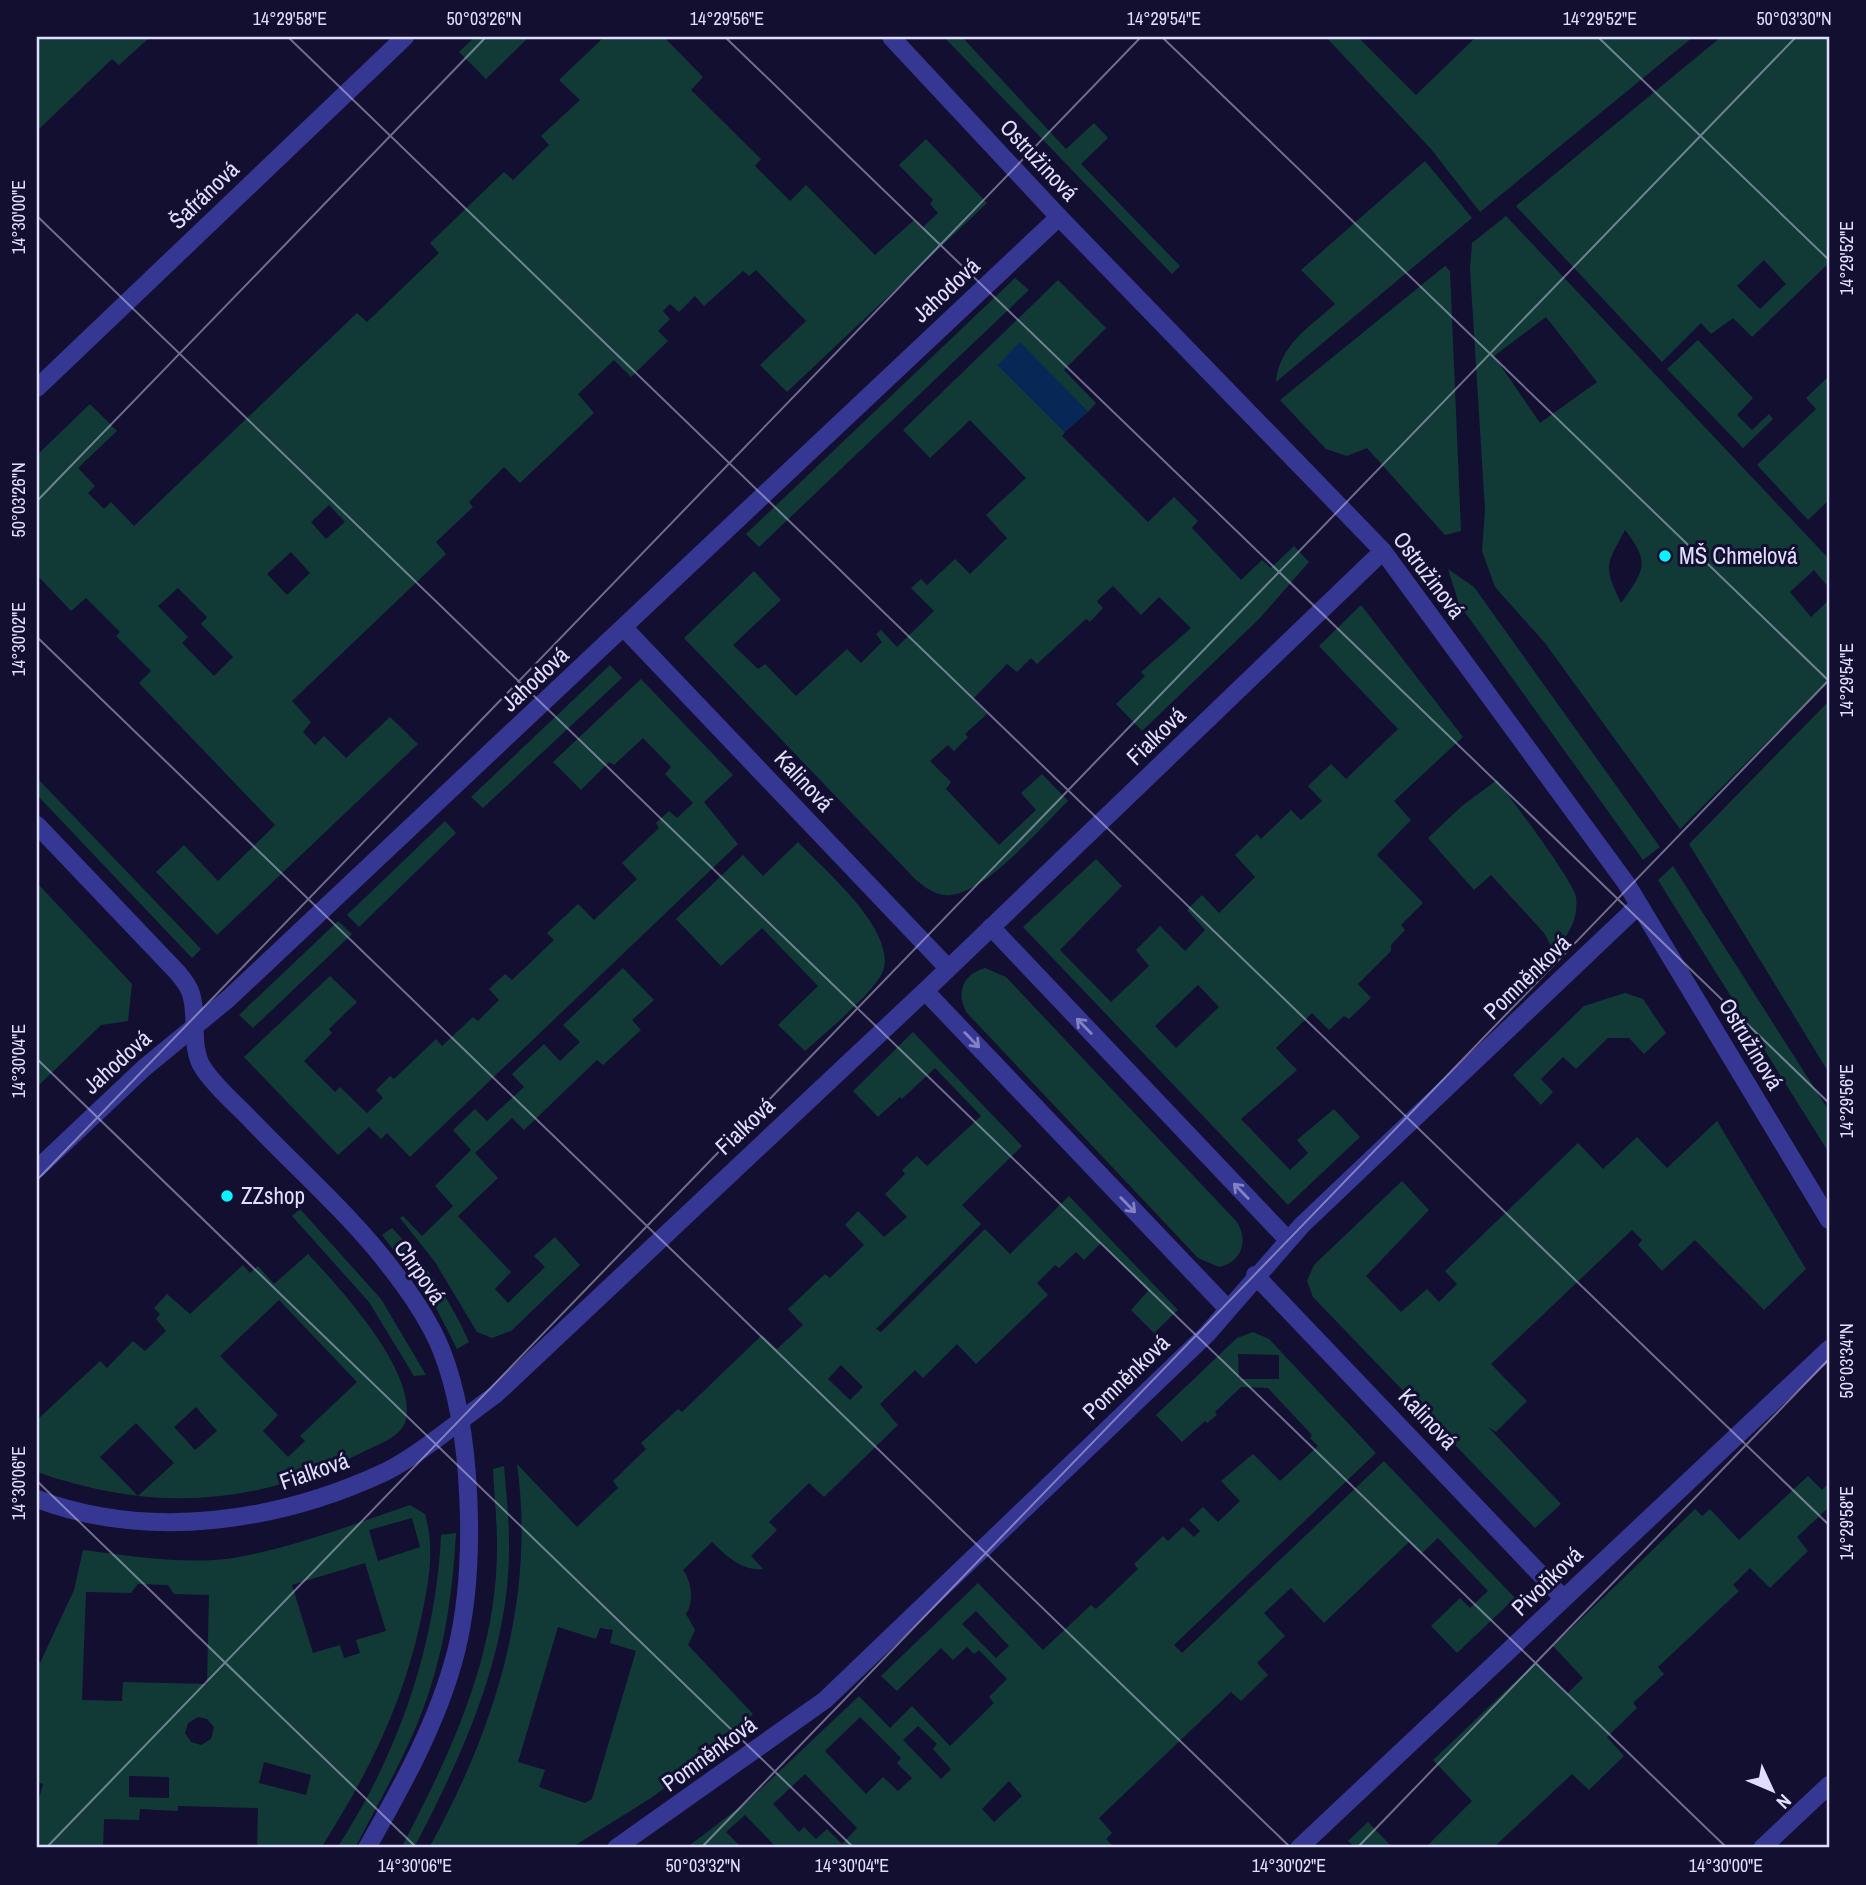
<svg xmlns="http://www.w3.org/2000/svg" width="1866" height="1885" font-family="'Archivo Narrow',sans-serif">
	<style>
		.green { fill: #113a37; fill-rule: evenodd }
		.water { fill: #072856 }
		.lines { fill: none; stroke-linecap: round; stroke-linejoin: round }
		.minor { stroke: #363693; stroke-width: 18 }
		.oneway { stroke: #8282c4 }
		.ticks { fill: none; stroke: #e0deff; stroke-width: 2; stroke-opacity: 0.45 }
		.poi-dot { fill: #0af1ff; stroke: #130f30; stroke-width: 2.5 }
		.labels { text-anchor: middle; stroke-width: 6; stroke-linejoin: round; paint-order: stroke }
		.street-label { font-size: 23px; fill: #e0deff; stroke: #130f30 }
		.poi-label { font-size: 23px; fill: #e0deff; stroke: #130f30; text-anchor: start }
		.neatline { fill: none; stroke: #e0deff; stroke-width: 2.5 }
		.ticks-label { font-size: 18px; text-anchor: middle; fill: #e0deff }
	</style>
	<rect width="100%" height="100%" fill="#130f30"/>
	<g class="green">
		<polygon points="37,37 150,37 119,65 112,59 39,129 37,126"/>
		<polygon points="475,37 529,37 486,79 459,52"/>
		<path d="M604 37H664L703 77 691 90 761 159 755 166 790 201 806 185 875 255 914 220 922 228 938 213 930 204 933 200 899 165 926 139 987 203 787 392 760 365 806 321 756 270 749 276 743 271 704 306 695 296 679 312 670 304 663 311 670 319 658 331 668 341 631 377 614 360 578 394 594 413 520 483 504 467 469 502 473 507 436 542 446 554 292 701 311 722 303 732 315 745 324 736 346 758 390 717 418 744 217 935 156 872 184 845 218 881 275 825 139 683 151 671 116 636 120 632 86 598 71 611 37 575V455L90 404 117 431 78 468 95 486 88 493 104 509 111 502 134 526 357 313 367 322 439 253 430 243 504 172 513 180 549 145 541 136 580 100 559 80ZM329 505 345 522 326 539 311 522ZM291 552 310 573 287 595 267 574ZM178 588 207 617 201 624 233 657 214 676 182 643 188 637 158 606Z"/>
		<polygon points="944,37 962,37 1066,149 1094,123 1108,138 1081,164 1180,266 1172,274"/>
		<polygon points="1326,37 1358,37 1416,95 1476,37 1693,37 1480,212 1431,149"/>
		<path d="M1721 37H1829V263L1752 337 1733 318 1711 334 1701 323 1662 362 1516 206ZM1764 260 1786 284 1760 309 1737 286Z"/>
		<path d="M1425 161 1472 218 1276 382C1279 345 1310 327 1335 304L1301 270Z"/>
		<path d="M1506 216 1829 559V588L1814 570 1790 592 1811 617 1829 600V680L1680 829 1545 643 1495 587 1482 551 1485 510 1470 269 1472 243ZM1546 317 1597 382 1540 423 1494 356ZM1625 530C1651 563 1644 571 1621 603 1603 566 1606 565 1625 530Z"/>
		<polygon points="1445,266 1450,271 1461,531 1445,535 1367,448 1347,456 1326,449 1280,400"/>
		<polygon points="1015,278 1029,290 759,547 746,534"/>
		<path d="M1058 280 1106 328 1064 370 1096 403 1088 412 1020 343 999 366 1065 432 1062 436 1148 522 1174 497 1198 521 1192 528 1241 580 1262 560 1271 568 1294 546 1309 562 1259 619 1142 731 1116 704 1145 676 1141 672 1191 628 1159 597 1141 615 1113 586 1097 601 1103 608 1090 622 1086 619 1037 664 1031 658 1017 672 1007 664 973 699 987 714 965 734 968 737 954 751 948 745 930 761 951 782 946 789 999 845 1036 810 1021 793 1042 774 1068 801C1041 827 987 892 950 895 937 897 925 887 916 880L684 638 754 571 781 600 733 645 758 669 765 664 796 696 847 649 861 663 882 642 876 634 881 630 897 647 934 611 911 588 921 579 927 585 955 559 970 574 1007 538 986 515 1026 478 970 420 930 458 903 430Z"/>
		<polygon points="1698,340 1753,398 1737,415 1752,430 1769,414 1773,419 1743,448 1667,369"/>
		<polygon points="1829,376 1829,500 1808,520 1757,465 1816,409 1806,398"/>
		<polygon points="1448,569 1474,587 1660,847 1643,860 1459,604"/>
		<path d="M1361 605 1463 737 1394 801 1411 820 1377 855 1423 903 1401 925 1405 930 1391 945V951L1358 984 1371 998 1349 1019 1344 1016 1329 1030 1312 1013 1276 1048 1297 1070 1241 1119 1290 1170 1308 1153 1297 1140 1334 1109 1360 1137 1288 1205 1023 927 1096 859 1122 886 1060 950 1111 1002 1149 966 1136 950 1160 926 1185 951 1205 930 1187 910 1202 895 1219 913 1255 877 1235 855 1257 834 1261 839 1291 810 1301 820 1322 801 1308 786 1331 764 1346 779 1398 729 1319 646ZM1198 985 1219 1007 1176 1048 1155 1026Z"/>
		<polygon points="610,665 622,678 483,808 471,797"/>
		<polygon points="641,679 733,775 704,802 738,844 410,1157 387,1133 381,1139 369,1127 338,1155 244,1057 330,976 357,1002 329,1029 332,1033 304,1061 335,1092 340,1087 367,1113 383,1098 376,1090 390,1076 394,1079 436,1039 442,1046 473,1017 478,1021 499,1000 489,989 505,974 512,980 554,940 547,933 578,904 594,920 637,879 622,863 659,828 656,823 669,811 677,818 693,803 665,774 671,767 643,738 614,765 609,762 581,790 553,762"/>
		<polygon points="1829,701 1829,1073 1689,844"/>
		<polygon points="37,778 201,949 192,958 37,795"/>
		<path d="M1497 780C1511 799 1573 880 1576 897 1579 919 1568 936 1554 951L1544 933 1491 875 1474 890 1428 838 1462 806Z"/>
		<polygon points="445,821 456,833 359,927 347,915"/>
		<path d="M798 842C824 870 897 930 883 971 874 993 824 1034 805 1051L778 1025 818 986 762 928 721 966 676 919 743 855 763 876Z"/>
		<polygon points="1673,866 1829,1111 1829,1153 1658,880"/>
		<polygon points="37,883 132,984 128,1021 101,1025 37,1087"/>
		<polygon points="338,921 352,934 253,1028 239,1015"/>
		<polygon points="623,968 654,1000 632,1020 641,1030 603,1065 597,1060 524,1130 512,1118 475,1153 498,1178 458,1216 511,1272 495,1289 508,1303 545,1267 534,1256 555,1237 580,1265 511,1331 492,1338 477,1332 435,1262 400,1218 403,1216 422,1236 453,1206 435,1186 471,1150 453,1130 475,1109 487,1121 524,1087 512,1074 544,1044 560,1061 580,1042 563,1025"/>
		<path d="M985 968 1006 977 1237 1222C1249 1242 1241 1262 1219 1267L1198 1258 967 1013C955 993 963 974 985 968Z"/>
		<polygon points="1625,993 1643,999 1666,1033 1644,1054 1629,1038 1608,1038 1576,1069 1563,1057 1541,1079 1553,1092 1541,1105 1513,1075 1584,1006"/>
		<path d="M913 1032 1022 1146 962 1205 981 1224 876 1329 881 1332 985 1229 1010 1254 1069 1196 1178 1310 1154 1333 1131 1310 1148 1291 1101 1243 1084 1260 1076 1252 1059 1268 1055 1265 1037 1283 1048 1295 976 1364 957 1344 923 1378 915 1370 880 1404 898 1425 824 1497 809 1483 769 1522 777 1530 751 1556 763 1569C741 1571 727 1556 712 1542L683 1570C692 1582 694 1602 686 1614L695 1630 688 1645 753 1714 698 1763 651 1798 571 1848H429C494 1730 536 1601 517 1464L577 1527 618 1488 613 1481 646 1449 641 1443 678 1409 682 1412 762 1335 777 1349 803 1325 788 1309 825 1274 830 1278 864 1245 845 1225 858 1211 884 1237 907 1217 885 1194 905 1174 902 1170 917 1156 927 1166 981 1116 935 1068 902 1099 900 1097 878 1117 853 1091ZM841 1365 863 1387 850 1400 828 1379ZM558 1627 596 1639 600 1628 613 1630 610 1643 636 1651 592 1799 585 1803 539 1787 545 1770 518 1762Z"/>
		<polygon points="1717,1121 1806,1269 1764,1310 1695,1240 1662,1271 1638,1245 1642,1240 1632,1230 1491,1364 1527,1401 1496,1432 1488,1427 1561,1504 1535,1528 1313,1297 1307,1281 1314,1265 1402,1181 1429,1210 1366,1276 1401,1312 1427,1289 1439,1302 1457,1284 1445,1271 1578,1143 1603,1169 1637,1137 1667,1168"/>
		<polygon points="300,1209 381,1299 426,1375 414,1376 369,1302 292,1216"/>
		<path d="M392 1228C424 1261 450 1299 469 1342L457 1349 433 1302 382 1235Z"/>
		<path d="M308 1254C339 1287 416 1370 406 1419 403 1437 376 1445 361 1453 251 1507 152 1512 37 1472V1420L100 1361 107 1368 133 1341 145 1351 166 1331 156 1319 160 1314 154 1308 167 1294 190 1314 243 1265 250 1273 258 1266 274 1284ZM279 1300 357 1382 300 1436 305 1441 288 1457 263 1431 278 1415 220 1356ZM196 1407 217 1431 195 1450 174 1427ZM136 1423 174 1463 138 1496 100 1457Z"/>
		<path d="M1253 1332 1269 1339 1376 1453 1174 1645 1182 1653 1384 1461 1515 1598 1457 1653 1431 1626 1460 1598 1470 1608 1488 1591 1438 1538 1421 1554 1409 1542 1324 1623 1291 1588 1264 1613 1285 1636 1257 1663 1268 1675 1241 1701 1231 1692 1099 1818 1112 1833 1106 1839 1115 1848H777L745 1815 726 1832 742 1848H686L748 1801 859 1696 890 1728 912 1706 950 1746 994 1703 989 1697 1007 1679 979 1650 974 1654 967 1647 953 1660 941 1648 897 1691 881 1676 978 1583 1043 1650 1091 1605 1096 1609 1138 1569 1134 1564 1163 1536 1168 1541 1183 1527 1194 1537 1200 1531 1189 1520 1203 1507 1218 1522 1240 1501 1221 1481 1253 1454 1280 1481 1318 1446 1310 1438 1312 1435 1268 1388 1241 1387 1215 1412 1217 1415 1207 1423 1205 1421 1182 1442 1156 1415 1237 1338ZM1238 1354 1279 1355V1379H1239ZM976 1611 1009 1646 996 1658 962 1624ZM860 1717 901 1758 897 1763 912 1778 898 1791 883 1777 866 1794 825 1751ZM918 1726 937 1744 933 1749 951 1769 941 1779 903 1740ZM805 1774 857 1828 842 1844 827 1829 816 1839 804 1827 799 1832 773 1804ZM1009 1781 1022 1796 994 1822 982 1809Z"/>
		<path d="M504 1466C506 1491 509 1516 509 1541 511 1651 463 1754 414 1848H401C451 1753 498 1654 497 1544 497 1519 494 1494 493 1469Z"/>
		<polygon points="1808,1476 1822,1490 1829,1483 1829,1507 1797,1537 1808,1551 1770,1588 1750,1568 1733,1585 1739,1591 1658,1667 1664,1674 1633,1703 1637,1708 1607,1737 1624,1756 1589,1790 1572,1774 1493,1848 1425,1848 1472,1801 1433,1760 1536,1662 1567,1694 1583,1678 1553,1646 1695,1509 1702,1516 1710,1509 1739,1540"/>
		<path d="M410 1505 425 1514C435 1548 429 1580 422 1614 404 1703 369 1772 321 1848H257L258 1808 178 1806V1811L140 1809 139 1820 104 1819 103 1848H37V1806L43 1784 37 1782V1662L40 1663 74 1590 83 1550C133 1556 188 1566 239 1557 298 1546 354 1524 410 1505ZM412 1518 420 1547 378 1561 369 1530ZM365 1563 386 1631 356 1640 360 1653 344 1658 340 1645 313 1653 292 1585ZM138 1584 168 1585 174 1594 209 1595 207 1684 123 1682 122 1701 82 1700 86 1592 131 1593ZM198 1717 207 1719 214 1727 211 1739 201 1745 191 1742 185 1733 188 1723ZM264 1762 311 1775 306 1795 259 1783ZM129 1776 169 1777V1798L129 1797Z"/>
		<path d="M456 1533C453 1587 446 1641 429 1692 411 1747 381 1798 355 1848H337C398 1755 436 1646 441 1535Z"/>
		<polygon points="1368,1822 1393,1848 1356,1848 1348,1841"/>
	</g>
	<polygon class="water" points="1020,342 1088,412 1065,432 998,365"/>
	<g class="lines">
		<g class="minor">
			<polyline points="891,37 1059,217 1383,551 1626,883 1829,1220"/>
			<polyline points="37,388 405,37"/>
			<polyline points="625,629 948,968"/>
			<path d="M37 825 178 973C182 978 187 984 190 991 199 1013 189 1047 203 1068 216 1088 237 1105 253 1122 301 1172 356 1220 397 1276 413 1297 431 1325 441 1349 473 1429 477 1568 456 1652 438 1722 402 1786 367 1848"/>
			<polyline points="991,927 1288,1240"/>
			<polyline points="925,991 1227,1308"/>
			<polyline points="37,1169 144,1068 228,999 1059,217"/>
			<polyline points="1255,1275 1563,1598"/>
			<path d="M37 1499C149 1541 278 1522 385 1472 418 1456 464 1417 495 1395L925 991 1383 551"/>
			<polyline points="616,1848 825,1700 1207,1334 1302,1225 1639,905"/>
			<polyline points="1299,1848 1829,1349"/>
			<polyline points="1762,1848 1829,1785"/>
		</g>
	</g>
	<defs><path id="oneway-shaft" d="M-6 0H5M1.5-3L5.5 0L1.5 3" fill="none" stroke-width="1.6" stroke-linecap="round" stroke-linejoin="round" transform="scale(1.75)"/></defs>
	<g class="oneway">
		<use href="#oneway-shaft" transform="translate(1084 1026) rotate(-134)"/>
		<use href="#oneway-shaft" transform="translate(972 1040) rotate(46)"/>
		<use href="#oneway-shaft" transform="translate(1241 1191) rotate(-134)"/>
		<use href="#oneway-shaft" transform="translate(1128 1205) rotate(46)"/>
	</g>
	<path class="ticks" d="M288 37 1829 1525M725 37 1829 1103M1162 37 1829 681M1598 37 1829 260M37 216 1727 1848M37 501 486 37M37 637 1291 1848M37 1059 854 1848M37 1180 1141 37M37 1481 417 1848M46 1848 1796 37M701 1848 1829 680M1357 1848 1829 1359"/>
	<g class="poi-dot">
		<circle cx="1665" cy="556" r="7"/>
		<circle cx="227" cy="1196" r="7"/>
	</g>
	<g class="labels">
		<g class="street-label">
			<text transform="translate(1039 160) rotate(47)" y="8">Ostružinová</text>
			<text transform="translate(204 195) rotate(-44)" y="8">Šafránová</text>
			<text transform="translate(946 290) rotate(-43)" y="8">Jahodová</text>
			<text transform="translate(1429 575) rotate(53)" y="8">Ostružinová</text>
			<text transform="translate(535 679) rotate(-43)" y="8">Jahodová</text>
			<text transform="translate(1156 736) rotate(-44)" y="8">Fialková</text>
			<text transform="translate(804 781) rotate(47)" y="8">Kalinová</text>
			<text transform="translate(1527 977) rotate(-44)" y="8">Pomněnková</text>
			<text transform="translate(1751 1044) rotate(59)" y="8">Ostružinová</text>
			<text transform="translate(117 1062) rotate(-42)" y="8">Jahodová</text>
			<text transform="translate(745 1126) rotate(-43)" y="8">Fialková</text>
			<text transform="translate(420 1272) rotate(55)" y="8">Chrpová</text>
			<text transform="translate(1126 1377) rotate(-44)" y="8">Pomněnková</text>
			<text transform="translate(1428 1419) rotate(47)" y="8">Kalinová</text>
			<text transform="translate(314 1471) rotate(-19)" y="8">Fialková</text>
			<text transform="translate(1547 1581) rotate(-44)" y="8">Pivoňková</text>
			<text transform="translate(709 1754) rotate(-36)" y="8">Pomněnková</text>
		</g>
		<g class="poi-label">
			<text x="1679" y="564">MŠ Chmelová</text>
			<text x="241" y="1204">ZZshop</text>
		</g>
	</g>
	<rect width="1866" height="1885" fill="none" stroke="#130f30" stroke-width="77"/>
	<g transform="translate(1772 1790) rotate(134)" stroke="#130f30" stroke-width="5" paint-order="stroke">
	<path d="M0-5L12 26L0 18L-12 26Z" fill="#e0deff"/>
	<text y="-10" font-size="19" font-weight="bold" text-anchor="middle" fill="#e0deff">N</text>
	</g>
	<rect x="38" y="38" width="1790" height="1808" class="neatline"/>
	<g class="ticks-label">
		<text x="290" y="25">14°29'58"E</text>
		<text x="484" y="25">50°03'26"N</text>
		<text x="727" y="25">14°29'56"E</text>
		<text x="1164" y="25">14°29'54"E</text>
		<text x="1600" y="25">14°29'52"E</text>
		<text x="1794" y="25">50°03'30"N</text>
		<text transform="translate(19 217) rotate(-90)" y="6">14°30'00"E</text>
		<text transform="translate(1847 258) rotate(-90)" y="6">14°29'52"E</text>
		<text transform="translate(19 500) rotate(-90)" y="6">50°03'26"N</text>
		<text transform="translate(19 639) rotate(-90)" y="6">14°30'02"E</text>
		<text transform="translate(1847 680) rotate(-90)" y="6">14°29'54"E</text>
		<text transform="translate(19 1061) rotate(-90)" y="6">14°30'04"E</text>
		<text transform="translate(1847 1101) rotate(-90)" y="6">14°29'56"E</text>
		<text transform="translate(1847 1361) rotate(-90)" y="6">50°03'34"N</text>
		<text transform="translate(19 1483) rotate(-90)" y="6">14°30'06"E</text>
		<text transform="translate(1847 1523) rotate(-90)" y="6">14°29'58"E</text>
		<text x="415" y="1872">14°30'06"E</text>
		<text x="703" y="1872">50°03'32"N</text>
		<text x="852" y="1872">14°30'04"E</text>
		<text x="1289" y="1872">14°30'02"E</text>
		<text x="1726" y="1872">14°30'00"E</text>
	</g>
</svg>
